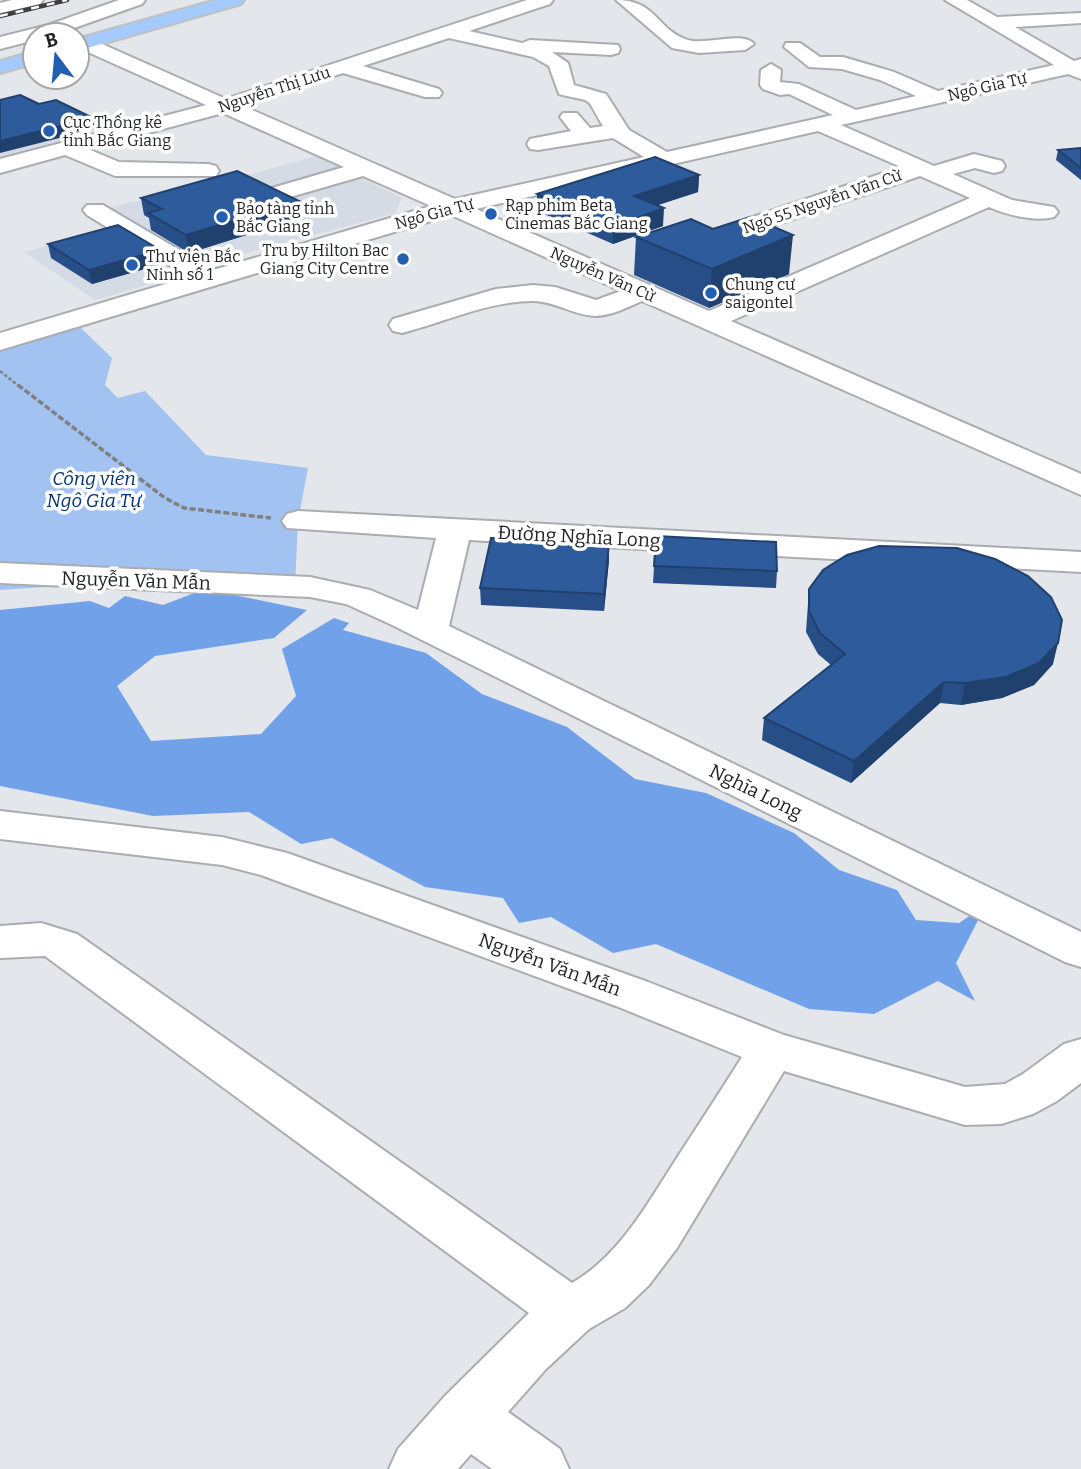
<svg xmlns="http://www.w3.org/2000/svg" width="1081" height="1469" font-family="Bitter,serif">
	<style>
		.built { fill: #d4dbe5 }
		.green { fill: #a2c3f2 }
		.water { fill: #71a2e9 }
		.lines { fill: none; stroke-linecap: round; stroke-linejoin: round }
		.minor-casing { stroke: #aaacb0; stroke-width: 4 }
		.major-casing { stroke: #c0c1c1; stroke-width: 4 }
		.path-far1 { stroke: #7e8082; stroke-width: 2.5; stroke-dasharray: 3.5 2; stroke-linecap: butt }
		.path { stroke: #7e8082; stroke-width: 3.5; stroke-dasharray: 6 2.5; stroke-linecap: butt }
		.minor { fill: #fff; fill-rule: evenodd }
		.major { fill: #a5cafd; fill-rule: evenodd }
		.rail-casing { stroke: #3d3e40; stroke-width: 4.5 }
		.rail { stroke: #fff; stroke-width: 2.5; stroke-dasharray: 8; stroke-linecap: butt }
		.wall { fill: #274e86 }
		.shaded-wall { fill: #20406d }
		.building { fill: #2d5b9c; stroke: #20406d; stroke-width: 2 }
		.poi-dot { fill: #235fb1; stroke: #fff; stroke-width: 2.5 }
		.labels { text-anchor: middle; stroke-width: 7; stroke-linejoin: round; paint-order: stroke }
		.far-street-label { font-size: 16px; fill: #1f2021; stroke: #fff }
		.far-poi-label { font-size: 16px; fill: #1f2021; stroke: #fff; text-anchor: start }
		.park-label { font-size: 19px; font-style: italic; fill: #023370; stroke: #fff }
		.street-label { font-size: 19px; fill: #1f2021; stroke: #fff }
	</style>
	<rect width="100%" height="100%" fill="#e3e6ea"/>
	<g class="built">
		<polygon points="0,108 95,129 101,133 0,158"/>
		<polygon points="317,156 402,198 395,213 195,267 102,209 233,179"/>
		<polygon points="115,228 188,273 95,300 24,252"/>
	</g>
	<polygon class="green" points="79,326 112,358 105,385 118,398 145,391 206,455 308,468 298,521 295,586 106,583 0,590 0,350"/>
	<polygon class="water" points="205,589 307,610 274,638 155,656 117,686 151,741 261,734 296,696 282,649 334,618 349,623 343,630 426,653 482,694 567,727 635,779 706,793 794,833 839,870 897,890 916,920 959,923 986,905 956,963 975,1001 938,981 874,1014 809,1009 656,944 613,953 551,917 519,923 503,898 425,887 332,838 301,844 249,812 153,816 0,786 0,610 90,601 109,608 125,596 163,605"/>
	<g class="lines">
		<g class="minor-casing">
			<g id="minor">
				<polygon points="12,0 43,0 40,4 0,13 0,3"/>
				<polygon points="119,0 145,0 142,4 60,33 35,35 35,40 0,49 0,37 48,25"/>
				<path d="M527 0H553L550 4 469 31 522 43 530 40 618 45 620 49 618 53 611 55 552 52 568 63 574 85 606 94 629 130 667 152 833 115 789 94 780 95 763 89 760 85 761 70 771 64 781 70 780 82 799 84 856 110 916 96 880 80 842 69 809 67 784 47 786 43H800L820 57H843L894 72 938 91 1054 65 945 0H967L997 17 1081 13V23L1015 27 1074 61 1081 59V79L1068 74 841 125 934 166 974 154 1002 161 1005 166 1002 171 994 173 975 168 953 174 1012 200 1054 207 1058 212 1054 217C1035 222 1007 215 989 207L731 321 1081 474V495L642 301C628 307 613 315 596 316 575 316 555 301 533 301 488 301 445 322 402 333L393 331 389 325 393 319 496 289 533 285 555 287 596 300 621 291 451 215 0 350V333L189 277 87 215 83 210 87 205H103L213 270 431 206 363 176 273 202 265 200 261 195 265 190 344 167 223 113 88 149 119 162 208 164 216 166 219 171 216 176H115L65 155 0 173V159L206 105 79 48 77 45 79 40H93L226 99ZM449 38 533 57 549 66 559 94C597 104 583 93 603 126L590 128 577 113H563L560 117 571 131 530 139 527 144 530 149 538 150 613 138 644 157 455 199 243 106 343 73 425 97H439L442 93 439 89 363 66ZM818 131 901 167 702 234 699 239 702 244 711 246 720 244 920 176 970 198 709 311 476 209Z"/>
				<path d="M616 0C656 0 656 28 685 39 703 47 743 30 754 44L745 50 699 53 672 48Z"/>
				<polygon points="298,511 1081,552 1081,572 469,540 449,626 1081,932 1081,967 1065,962 388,623 346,604 310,597 0,583 0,563 310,577 370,590 418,610 436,538 287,528 282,521 287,514"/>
				<path d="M0 811 222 837 287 853 648 982 784 1035 965 1087 1005 1084 1023 1074 1064 1044 1081 1039V1083L1057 1101 1033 1114 1001 1124 965 1125 784 1071 677 1248 649 1285 625 1308 589 1329 546 1369 508 1412 560 1449 569 1469H492L471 1454 458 1469H389L398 1449 445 1396 529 1313 45 956 0 958V926L41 923 77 934 572 1283C619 1256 646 1206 675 1161 697 1127 720 1092 742 1057L616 1006 261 875 222 865 0 839Z"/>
			</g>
		</g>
		<g class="major-casing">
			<g id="major">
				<polygon points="216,0 244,0 241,4 77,51 77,39"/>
				<polygon points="35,51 35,63 0,73 0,61"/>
			</g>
		</g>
		<polyline class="path-far1" points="0,371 20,387"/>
		<polyline class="path" points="18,385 165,498 184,508 271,518"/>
		<use href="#minor" class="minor"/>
		<use href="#major" class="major"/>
		<g class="rail-casing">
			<polyline id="rail" points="0,16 67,0"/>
		</g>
		<use href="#rail" class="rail"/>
	</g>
	<g class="wall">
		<polygon points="1081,148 1081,180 1056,160 1058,150"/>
		<polygon points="699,175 698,192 657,205 663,226 613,244 537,211 537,194"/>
		<polygon points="141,198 301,218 189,253 151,230 149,218 144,215"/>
		<polygon points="636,237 789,274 709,308 634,275"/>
		<polygon points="48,244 160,250 162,264 92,284 51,258"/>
		<polygon points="656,536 777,571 776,588 653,583"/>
		<polygon points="609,560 604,611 481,605 480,588"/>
		<polygon points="809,589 1053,664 1034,685 1002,698 961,705 940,703 851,783 762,740 764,718 831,665 818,654 806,632"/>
	</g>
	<g class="shaded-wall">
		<polygon points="93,118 95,129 0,153 0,141"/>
		<polygon points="699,175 698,192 634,213 634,196"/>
		<polygon points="299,201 301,218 189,253 186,235"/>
		<polygon points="664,208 663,226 613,244 613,227"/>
		<polygon points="793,235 789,274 709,308 712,269"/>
		<polygon points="160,250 162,264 92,284 89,270"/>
		<polygon points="609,543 609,560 604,611 604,594"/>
		<polygon points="1058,643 1053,664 1034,685 1002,698 961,705 965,683"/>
		<polygon points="944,682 940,703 851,783 854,761"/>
	</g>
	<g class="building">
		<polygon points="20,95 39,104 56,100 93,118 0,141 0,100"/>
		<polygon points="1081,148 1081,168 1058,150"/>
		<polygon points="655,157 699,175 634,196 664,208 613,227 537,194"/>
		<polygon points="237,171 299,201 186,235 148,213 162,209 141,198"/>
		<polygon points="750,217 793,235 712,269 636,237 691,219 713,229"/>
		<polygon points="118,225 160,250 89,270 48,244"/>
		<polygon points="656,536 776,542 777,571 654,566"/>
		<polygon points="491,538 609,543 604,594 480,588"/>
		<polygon points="879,546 957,548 995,559 1028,576 1051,597 1062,620 1058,643 1039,663 1006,677 965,683 944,682 854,761 764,718 845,654 820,633 809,611 809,589 823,570 847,555"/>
	</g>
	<g class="poi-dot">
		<circle cx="49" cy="131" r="7"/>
		<circle cx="491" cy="214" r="7"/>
		<circle cx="222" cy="217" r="7"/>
		<circle cx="403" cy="259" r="7"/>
		<circle cx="132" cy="265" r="7"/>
		<circle cx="711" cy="293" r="7"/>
	</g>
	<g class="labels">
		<g class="far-street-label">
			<text transform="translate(987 86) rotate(-13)" y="6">Ngô Gia Tự</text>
			<text transform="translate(274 89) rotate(-18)" y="6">Nguyễn Thị Lưu</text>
			<text transform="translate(822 201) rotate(-19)" y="6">Ngõ 55 Nguyễn Văn Cừ</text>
			<text transform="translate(434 213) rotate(-15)" y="6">Ngô Gia Tự</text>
			<text transform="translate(603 274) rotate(24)" y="6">Nguyễn Văn Cừ</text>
		</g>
		<g class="far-poi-label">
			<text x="63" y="128">Cục Thống kê<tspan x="63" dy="18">tỉnh Bắc Giang</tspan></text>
			<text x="505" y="211">Rạp phim Beta<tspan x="505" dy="18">Cinemas Bắc Giang</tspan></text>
			<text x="236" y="214">Bảo tàng tỉnh<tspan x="236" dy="18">Bắc Giang</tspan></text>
			<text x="389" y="256" text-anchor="end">Tru by Hilton Bac<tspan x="389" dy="18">Giang City Centre</tspan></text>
			<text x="146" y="262">Thư viện Bắc<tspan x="146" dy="18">Ninh số 1</tspan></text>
			<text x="725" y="290">Chung cư<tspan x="725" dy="18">saigontel</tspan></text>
		</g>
		<g class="park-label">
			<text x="94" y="485">Công viên<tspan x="94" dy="22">Ngô Gia Tự</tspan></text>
		</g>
		<g class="street-label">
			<text transform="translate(579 536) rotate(3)" y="7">Đường Nghĩa Long</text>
			<text transform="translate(136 580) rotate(2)" y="7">Nguyễn Văn Mẫn</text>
			<text transform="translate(756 791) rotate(26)" y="7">Nghĩa Long</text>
			<text transform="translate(550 964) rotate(20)" y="7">Nguyễn Văn Mẫn</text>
		</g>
	</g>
	<g transform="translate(56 56) rotate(344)"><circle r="33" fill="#ffffff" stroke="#a5a6a6" stroke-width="2"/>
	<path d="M0-5L12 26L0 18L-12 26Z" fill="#235fb1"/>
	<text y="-10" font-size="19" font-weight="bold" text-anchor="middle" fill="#1f2021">B</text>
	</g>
</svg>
